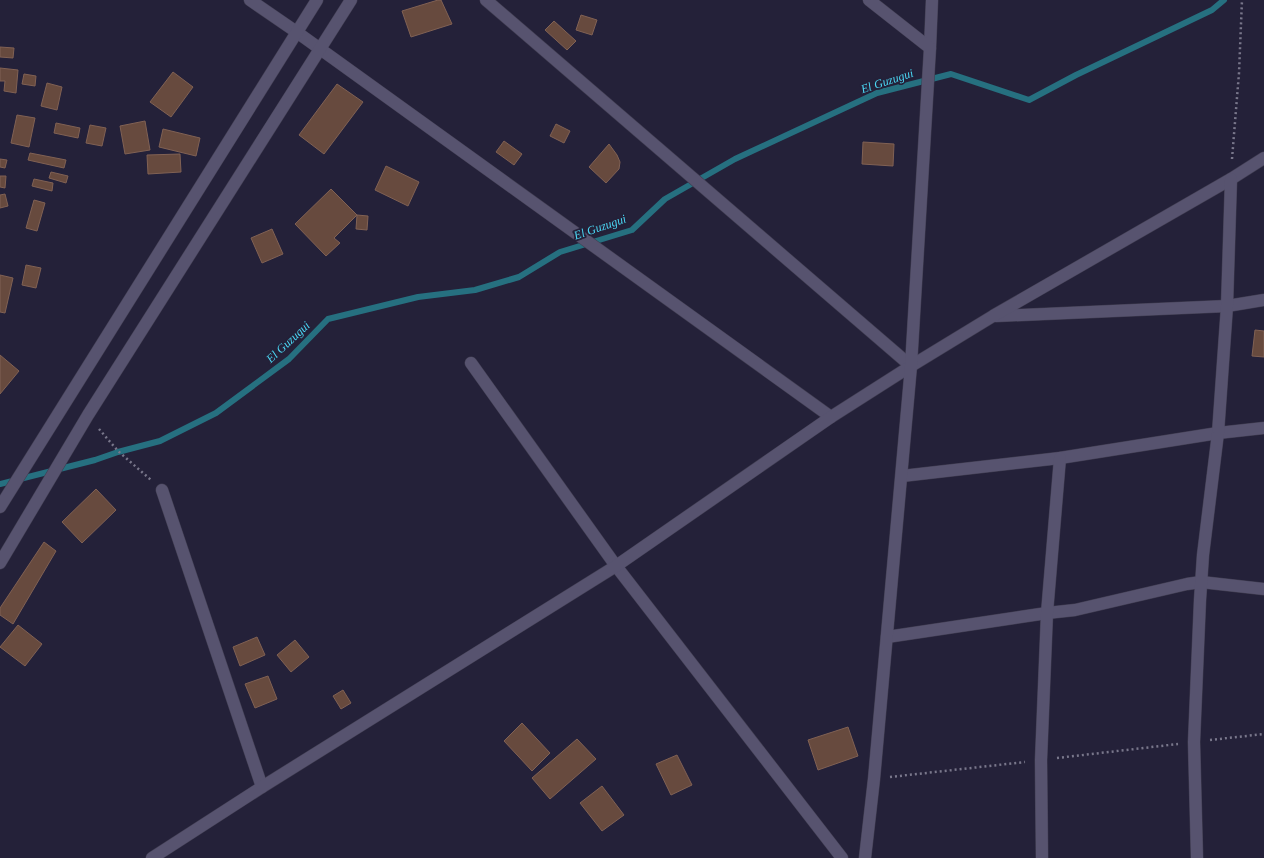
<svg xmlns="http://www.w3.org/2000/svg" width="1264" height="858" font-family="'Times New Roman',serif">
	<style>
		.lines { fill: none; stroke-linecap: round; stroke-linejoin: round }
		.stream { stroke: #267080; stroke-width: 6 }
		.building { fill: #674a3e; stroke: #806154 }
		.street-casing { stroke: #403d51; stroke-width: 13 }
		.path { stroke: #79778b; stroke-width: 2.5; stroke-dasharray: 2 3; stroke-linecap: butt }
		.street { stroke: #57536f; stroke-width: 12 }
		.labels { text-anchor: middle; stroke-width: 3.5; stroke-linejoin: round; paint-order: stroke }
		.water-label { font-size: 12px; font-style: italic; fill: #4bd8f5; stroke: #242139 }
	</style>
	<rect width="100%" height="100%" fill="#242139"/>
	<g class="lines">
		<polyline class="stream" points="0,484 95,460 118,452 160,441 216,413 289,359 328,319 418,297 475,290 519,277 560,252 632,230 665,199 735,159 877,93 951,74 1029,100 1076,75 1212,10 1224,0"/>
	</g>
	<g class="building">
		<polygon points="438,0 441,0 452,24 411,37 402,11"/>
		<polygon points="581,15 597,20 592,35 576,30"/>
		<polygon points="554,21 576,41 567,50 545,30"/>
		<polygon points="0,47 14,48 13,58 0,57"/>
		<polygon points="0,68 18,70 16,93 4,91 5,81 0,81"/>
		<polygon points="173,72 193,87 171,117 150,102"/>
		<polygon points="24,74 36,76 35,86 22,84"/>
		<polygon points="47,83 62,87 57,110 41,106"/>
		<polygon points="337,84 363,102 324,154 299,135"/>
		<polygon points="17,115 35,118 29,147 11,143"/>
		<polygon points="145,121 150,150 125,154 120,126"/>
		<polygon points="56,123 80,128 78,138 54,133"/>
		<polygon points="556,124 570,131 564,143 550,136"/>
		<polygon points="90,125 106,128 102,146 86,143"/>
		<polygon points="163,129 200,138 196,156 159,147"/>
		<polygon points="504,141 522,154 514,165 496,152"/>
		<polygon points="863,142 894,144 893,166 862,164"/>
		<polygon points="609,144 617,155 620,162 619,169 606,183 589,167"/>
		<polygon points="30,153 66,160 64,168 28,160"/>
		<polygon points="180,154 181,172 148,174 147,155"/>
		<polygon points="0,159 7,160 5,168 0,167"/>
		<polygon points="386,166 419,182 408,206 375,190"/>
		<polygon points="51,172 68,176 66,183 49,178"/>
		<polygon points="0,176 6,176 5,188 0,187"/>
		<polygon points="34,179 53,183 52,191 32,186"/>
		<polygon points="331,189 357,215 334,238 340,243 326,256 295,224"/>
		<polygon points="5,194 8,206 0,208 0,195"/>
		<polygon points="34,200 45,203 37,231 26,228"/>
		<polygon points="357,215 368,216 367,230 356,229"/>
		<polygon points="272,229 283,254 262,263 251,238"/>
		<polygon points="26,265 41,268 36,288 22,285"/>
		<polygon points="0,275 13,278 5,313 0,312"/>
		<polygon points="1255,330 1264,331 1264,357 1252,356"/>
		<polygon points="0,355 19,371 0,394"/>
		<polygon points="96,489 116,510 82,543 62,522"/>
		<polygon points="44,542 56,551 13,624 0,615 0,608"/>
		<polygon points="18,625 42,644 25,666 0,647"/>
		<polygon points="257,637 265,655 240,666 233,647"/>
		<polygon points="295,640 309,657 291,672 277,655"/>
		<polygon points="268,676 277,699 255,708 245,684"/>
		<polygon points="343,690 351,703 341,709 333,696"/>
		<polygon points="522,723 550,753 532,771 504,741"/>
		<polygon points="848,727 858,756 818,770 808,740"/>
		<polygon points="577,739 596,759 550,799 532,778"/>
		<polygon points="677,755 692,785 671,795 656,764"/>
		<polygon points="602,786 624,815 602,831 580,803"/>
	</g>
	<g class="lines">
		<g class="street-casing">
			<g id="street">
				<polyline points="250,0 298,33 831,417"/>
				<polyline points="486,0 911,366"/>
				<polyline points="930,48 932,0"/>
				<polyline points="996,316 1227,306 1264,300"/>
				<polyline points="471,363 616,566 842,858"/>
				<polyline points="902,476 1060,458 1218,433 1264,428"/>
				<polyline points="162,490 262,787"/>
				<polyline points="0,507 317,0"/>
				<polyline points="0,563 88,415 351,0"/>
				<polyline points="887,637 1047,613 1075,610 1187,584 1201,582 1264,589"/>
				<polyline points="152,858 262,787 616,566 831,417 911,366 993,316 1231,179 1264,158"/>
				<polyline points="865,858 874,779 911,366 930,48 869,0"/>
				<polyline points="1042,858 1041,760 1047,613 1060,458"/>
				<polyline points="1197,858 1194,742 1200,600 1203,555 1218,433 1227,306 1231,179"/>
			</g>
		</g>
		<g class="path">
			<polyline points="1232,159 1239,73 1242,0"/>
			<polyline points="99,429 118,451 151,480"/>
			<polyline points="1210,740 1264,734"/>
			<polyline points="1057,758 1178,744"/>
			<polyline points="890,777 1025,762"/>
		</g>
		<use href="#street" class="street"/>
	</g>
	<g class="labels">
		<g class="water-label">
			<text transform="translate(887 81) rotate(-18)" y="4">El Guzugui</text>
			<text transform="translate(600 227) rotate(-19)" y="4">El Guzugui</text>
			<text transform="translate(288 342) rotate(-43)" y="4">El Guzugui</text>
		</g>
	</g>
</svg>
